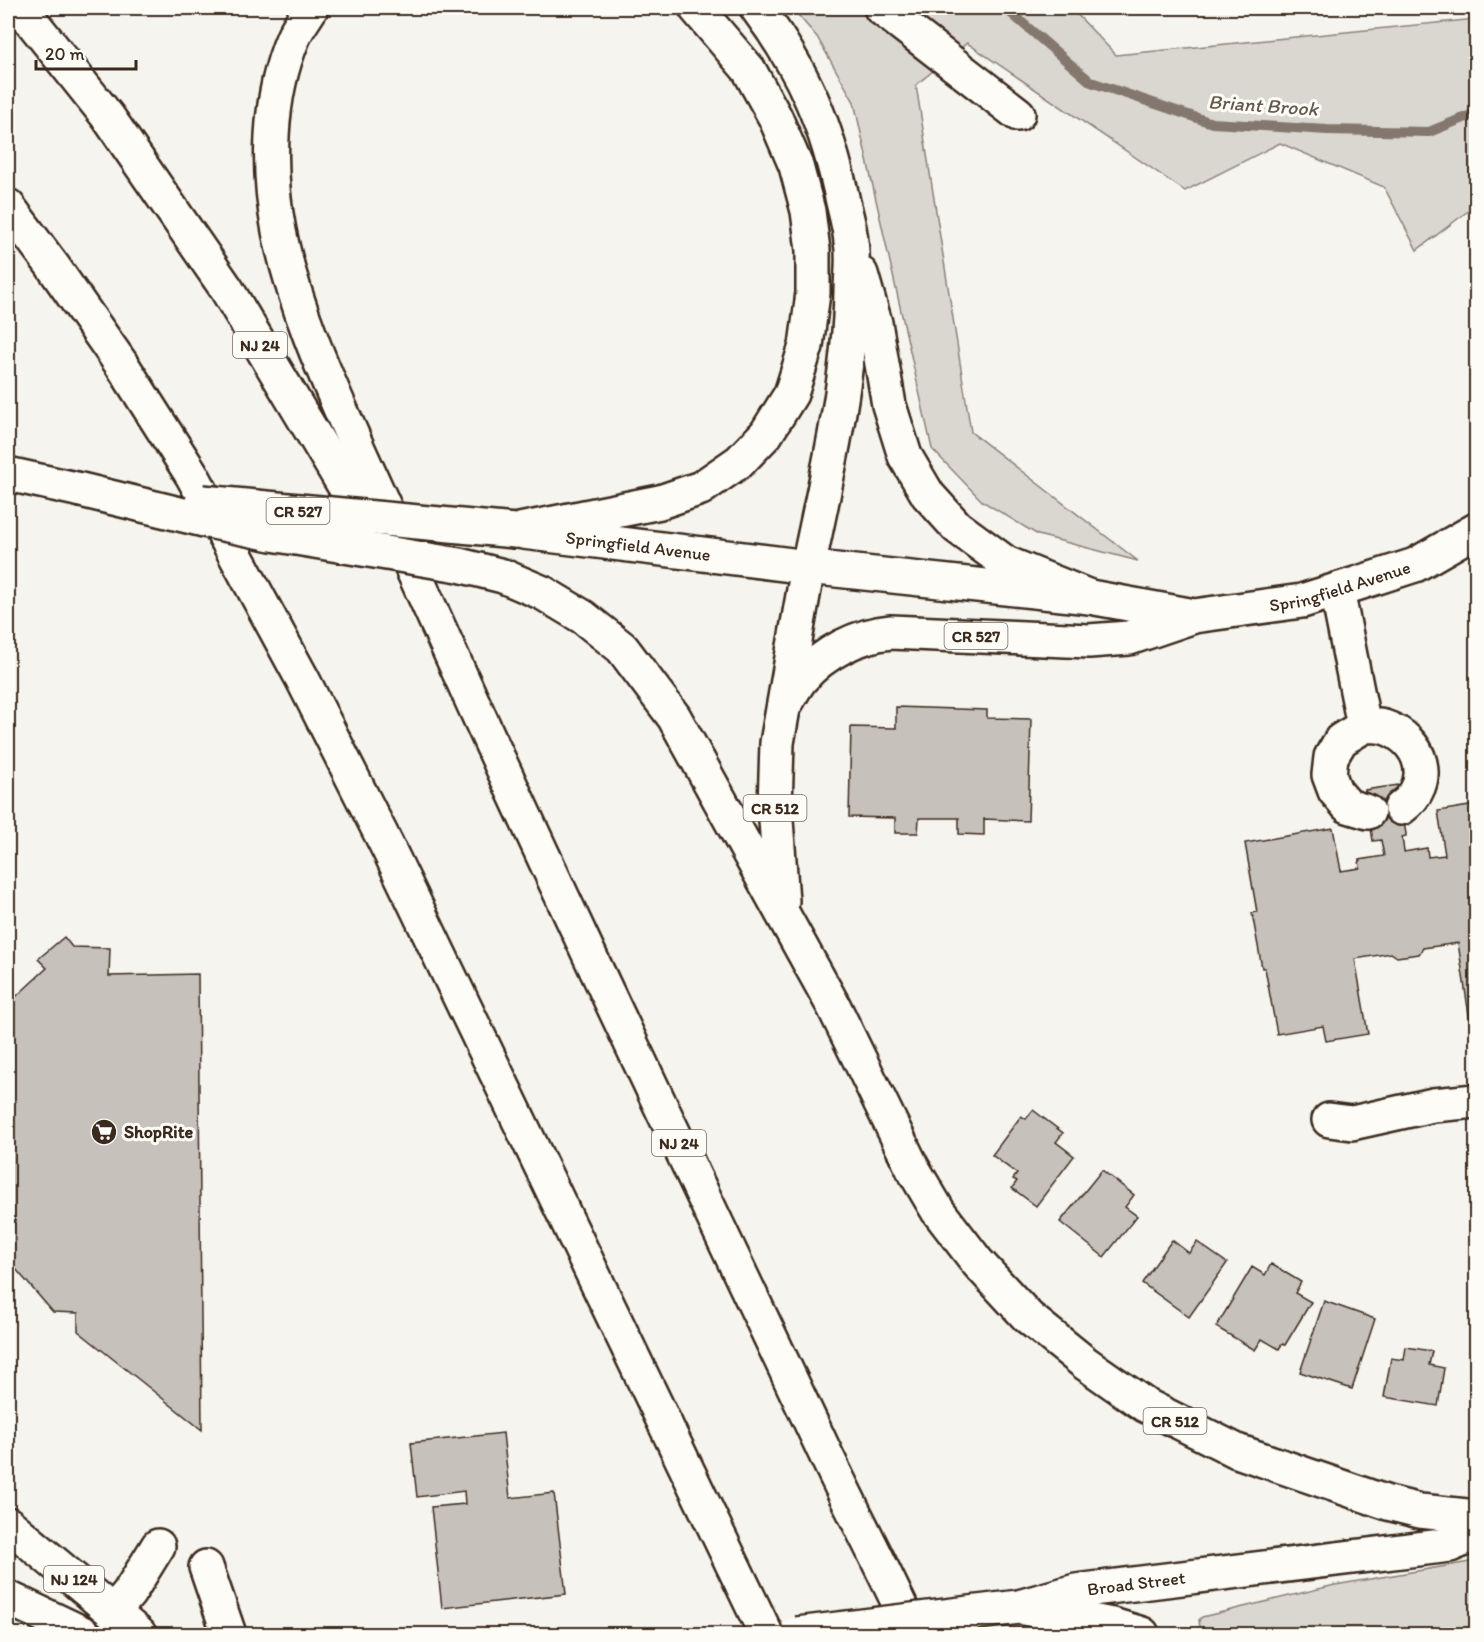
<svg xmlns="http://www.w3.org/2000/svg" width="1484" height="1642" font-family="Itim,sans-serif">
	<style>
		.green { fill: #dad6d0; stroke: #8a8077; stroke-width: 1.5 }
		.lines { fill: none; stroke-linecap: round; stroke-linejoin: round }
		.stream { stroke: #84786e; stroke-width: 10 }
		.building { fill: #c7c1bb; stroke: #3b2a1e; stroke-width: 1.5 }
		.minor-casing { stroke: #3b2a1e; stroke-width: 38 }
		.major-casing { stroke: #3b2a1e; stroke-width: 38 }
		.highway-casing { stroke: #3b2a1e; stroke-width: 38 }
		.minor { stroke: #fdfcf7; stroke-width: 33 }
		.major { stroke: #fdfcf7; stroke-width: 33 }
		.highway { stroke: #fdfcf7; stroke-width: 33 }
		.major-bridge-casing { stroke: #3b2a1e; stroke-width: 38; stroke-linecap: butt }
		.major-bridge { stroke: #fdfcf7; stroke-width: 33 }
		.labels { text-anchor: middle; stroke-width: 6; stroke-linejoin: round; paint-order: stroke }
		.shield { fill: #fdfcf7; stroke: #75695f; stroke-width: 1.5 }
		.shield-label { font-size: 16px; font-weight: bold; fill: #3b2a1e }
		.street-label { font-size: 18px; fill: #3b2a1e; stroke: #fdfcf7 }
		.poi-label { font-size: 18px; font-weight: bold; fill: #3b2a1e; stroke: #fdfcf7; text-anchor: start }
		.water-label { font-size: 20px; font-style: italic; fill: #65584d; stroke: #fdfcf7 }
	</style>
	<rect width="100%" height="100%" fill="#f5f4ee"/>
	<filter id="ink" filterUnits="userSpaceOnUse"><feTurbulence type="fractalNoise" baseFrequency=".0167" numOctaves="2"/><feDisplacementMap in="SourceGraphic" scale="12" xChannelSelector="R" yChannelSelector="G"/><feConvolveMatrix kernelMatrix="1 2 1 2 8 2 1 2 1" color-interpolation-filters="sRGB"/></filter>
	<g filter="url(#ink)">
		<g class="green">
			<polygon points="792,8 1071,8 1116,55 1476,19 1476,205 1417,250 1384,187 1280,143 1185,191 967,43 916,85 971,432 1138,561 1038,535 982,501 932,449 854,102 817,37"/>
			<polygon points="1476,1561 1476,1634 1208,1634 1200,1628 1199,1620 1202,1617 1335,1585"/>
		</g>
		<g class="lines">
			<polyline class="stream" points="1005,8 1091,82 1212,123 1327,130 1429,132 1476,113"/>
		</g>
		<g class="building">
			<polygon points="896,707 987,710 987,718 1031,719 1028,821 984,819 984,835 959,834 959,818 919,818 918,833 895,833 895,818 849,817 851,727 896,728"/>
			<polygon points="1398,785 1406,834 1406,836 1402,837 1404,852 1427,848 1428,857 1445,855 1438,811 1476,805 1476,1061 1458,943 1423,948 1419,954 1397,957 1391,953 1355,959 1368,1034 1326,1041 1323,1026 1277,1034 1265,968 1262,968 1252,913 1257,912 1245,843 1333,828 1341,871 1360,868 1359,860 1384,856 1381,840 1373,841 1365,790"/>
			<polygon points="64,937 72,947 110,948 109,976 198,974 202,1430 78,1331 78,1313 53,1312 8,1260 8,1004 47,968 38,959"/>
			<polygon points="1033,1110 1063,1133 1056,1142 1074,1156 1036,1206 1012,1188 1017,1181 1013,1179 1017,1174 992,1155 1021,1116 1026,1119"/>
			<polygon points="1102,1170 1134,1195 1125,1207 1137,1216 1104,1257 1060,1222"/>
			<polygon points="1172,1240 1189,1253 1197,1242 1227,1263 1189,1317 1142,1283"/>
			<polygon points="1271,1264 1301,1282 1295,1293 1311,1302 1285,1345 1282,1344 1279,1349 1262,1339 1255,1350 1216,1327 1252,1267 1265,1275"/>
			<polygon points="1324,1301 1375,1319 1352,1389 1300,1372"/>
			<polygon points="1406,1347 1432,1351 1429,1365 1444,1368 1438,1406 1384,1397 1391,1358 1404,1360"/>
			<polygon points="1472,1371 1476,1372 1476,1409 1471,1409"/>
			<polygon points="503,1433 510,1498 554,1493 566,1594 442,1608 431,1507 465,1504 464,1491 417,1497 411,1443"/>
		</g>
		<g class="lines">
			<g class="minor-casing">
				<g id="minor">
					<polyline points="881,8 1018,114"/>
					<polyline points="1337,590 1364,726 1341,740 1331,757 1329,775 1335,791 1348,806 1368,812"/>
					<path d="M1364 726C1371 726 1378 725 1384 727 1422 739 1436 783 1401 808"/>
					<polyline points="1329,1120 1352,1123 1433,1105 1476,1101"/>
					<polyline points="206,1567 229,1634"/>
					<polyline points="113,1612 129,1593 158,1546"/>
				</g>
			</g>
			<g class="major-casing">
				<g id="major">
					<polyline points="8,474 81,490"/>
					<path id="s1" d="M523 532 808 567 1090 597 1189 615"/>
					<polyline points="543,593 583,617 622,648 674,717 834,1007 912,1167 938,1211 978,1263 1028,1317 1085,1363 1145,1405 1237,1451 1388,1503 1420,1511 1476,1517"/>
					<path id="s2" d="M784 706C790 697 795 686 802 678 823 653 858 635 891 632L1089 641 1129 638 1194 616 1302 601 1337 590 1415 565 1476 530"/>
					<polyline points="782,901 775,807 777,743 808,567"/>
					<polyline points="8,1524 139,1634"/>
					<polyline points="8,1598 84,1634"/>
					<path id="s3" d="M1019 1607 1076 1591 1450 1545 1476 1534"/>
					<polyline points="1024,1608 1112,1625 1142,1634"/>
				</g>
			</g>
			<g class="highway-casing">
				<g id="highway">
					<polyline points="21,8 108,117 226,288 375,537"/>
					<path d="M311 8C305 18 297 28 293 38 268 97 267 170 279 231 294 307 327 379 358 449 389 516 419 584 450 652 569 917 696 1179 820 1442 850 1507 884 1569 913 1634"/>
					<path d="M757 8C804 71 827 125 843 202 846 215 850 228 851 242 854 258 851 276 851 292 849 385 827 476 808 567"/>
					<polyline points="8,206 52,265 124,368 192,475 303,680 389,850 766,1634"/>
					<polyline points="861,274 875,323 889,405 905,456 928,495 957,527 1006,563 1090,597"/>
					<polyline points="515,531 660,502 701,488 740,461 766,434 791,394 806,346 813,293 813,250 808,211 796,166 775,117 749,70 696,8"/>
				</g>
			</g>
			<use href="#minor" class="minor"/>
			<use href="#major" class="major"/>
			<use href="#highway" class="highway"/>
			<g class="major-bridge-casing">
				<g id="major-bridge">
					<polyline points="81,490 208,521 272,534 459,565 503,576 543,593"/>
					<polyline points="202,502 515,531"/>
					<polyline points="797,1634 1019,1607"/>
				</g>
			</g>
			<use href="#major-bridge" class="major-bridge"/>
		</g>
	</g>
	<defs>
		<g id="supermarket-disc" transform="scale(1.35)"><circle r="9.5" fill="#3b2a1e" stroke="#fdfcf7"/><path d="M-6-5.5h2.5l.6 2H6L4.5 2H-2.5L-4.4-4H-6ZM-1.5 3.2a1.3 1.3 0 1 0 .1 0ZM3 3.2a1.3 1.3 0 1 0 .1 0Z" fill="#fff"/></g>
	</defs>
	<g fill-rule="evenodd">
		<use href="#supermarket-disc" x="104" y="1132"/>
	</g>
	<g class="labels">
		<g class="shield">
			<rect x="233" y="332" width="54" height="26" rx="4.5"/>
			<rect x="266.5" y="498" width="63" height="26" rx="4.5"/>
			<rect x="944.5" y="623" width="63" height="26" rx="4.5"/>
			<rect x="743.5" y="795" width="63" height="26" rx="4.5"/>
			<rect x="652" y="1130" width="54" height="26" rx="4.5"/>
			<rect x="1143.5" y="1408" width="63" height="26" rx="4.5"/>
			<rect x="44" y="1566" width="60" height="26" rx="4.5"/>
		</g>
		<g class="shield-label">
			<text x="260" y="351">NJ 24</text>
			<text x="298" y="517">CR 527</text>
			<text x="976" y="642">CR 527</text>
			<text x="775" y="814">CR 512</text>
			<text x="679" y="1149">NJ 24</text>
			<text x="1175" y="1427">CR 512</text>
			<text x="74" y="1585">NJ 124</text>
		</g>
		<g class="street-label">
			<text dy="6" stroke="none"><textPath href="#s1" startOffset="116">Springfield Avenue</textPath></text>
			<text dy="6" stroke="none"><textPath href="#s2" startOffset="592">Springfield Avenue</textPath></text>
			<text dy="6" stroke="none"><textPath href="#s3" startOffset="120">Broad Street</textPath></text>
		</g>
		<g class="poi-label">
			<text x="124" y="1138">ShopRite</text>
		</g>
		<g class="water-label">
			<text transform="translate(1263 105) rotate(4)" y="7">Briant Brook</text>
		</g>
	</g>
	<rect width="1484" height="1642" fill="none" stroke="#fdfcf7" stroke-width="30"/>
	<rect x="15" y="15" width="1454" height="1612" fill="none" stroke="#3b2a1e" stroke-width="2" filter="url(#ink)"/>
	<path d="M36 60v9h100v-9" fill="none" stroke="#3b2a1e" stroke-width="3"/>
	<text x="45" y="60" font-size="18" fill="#3b2a1e" stroke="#fdfcf7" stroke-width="4.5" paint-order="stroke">20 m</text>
</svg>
